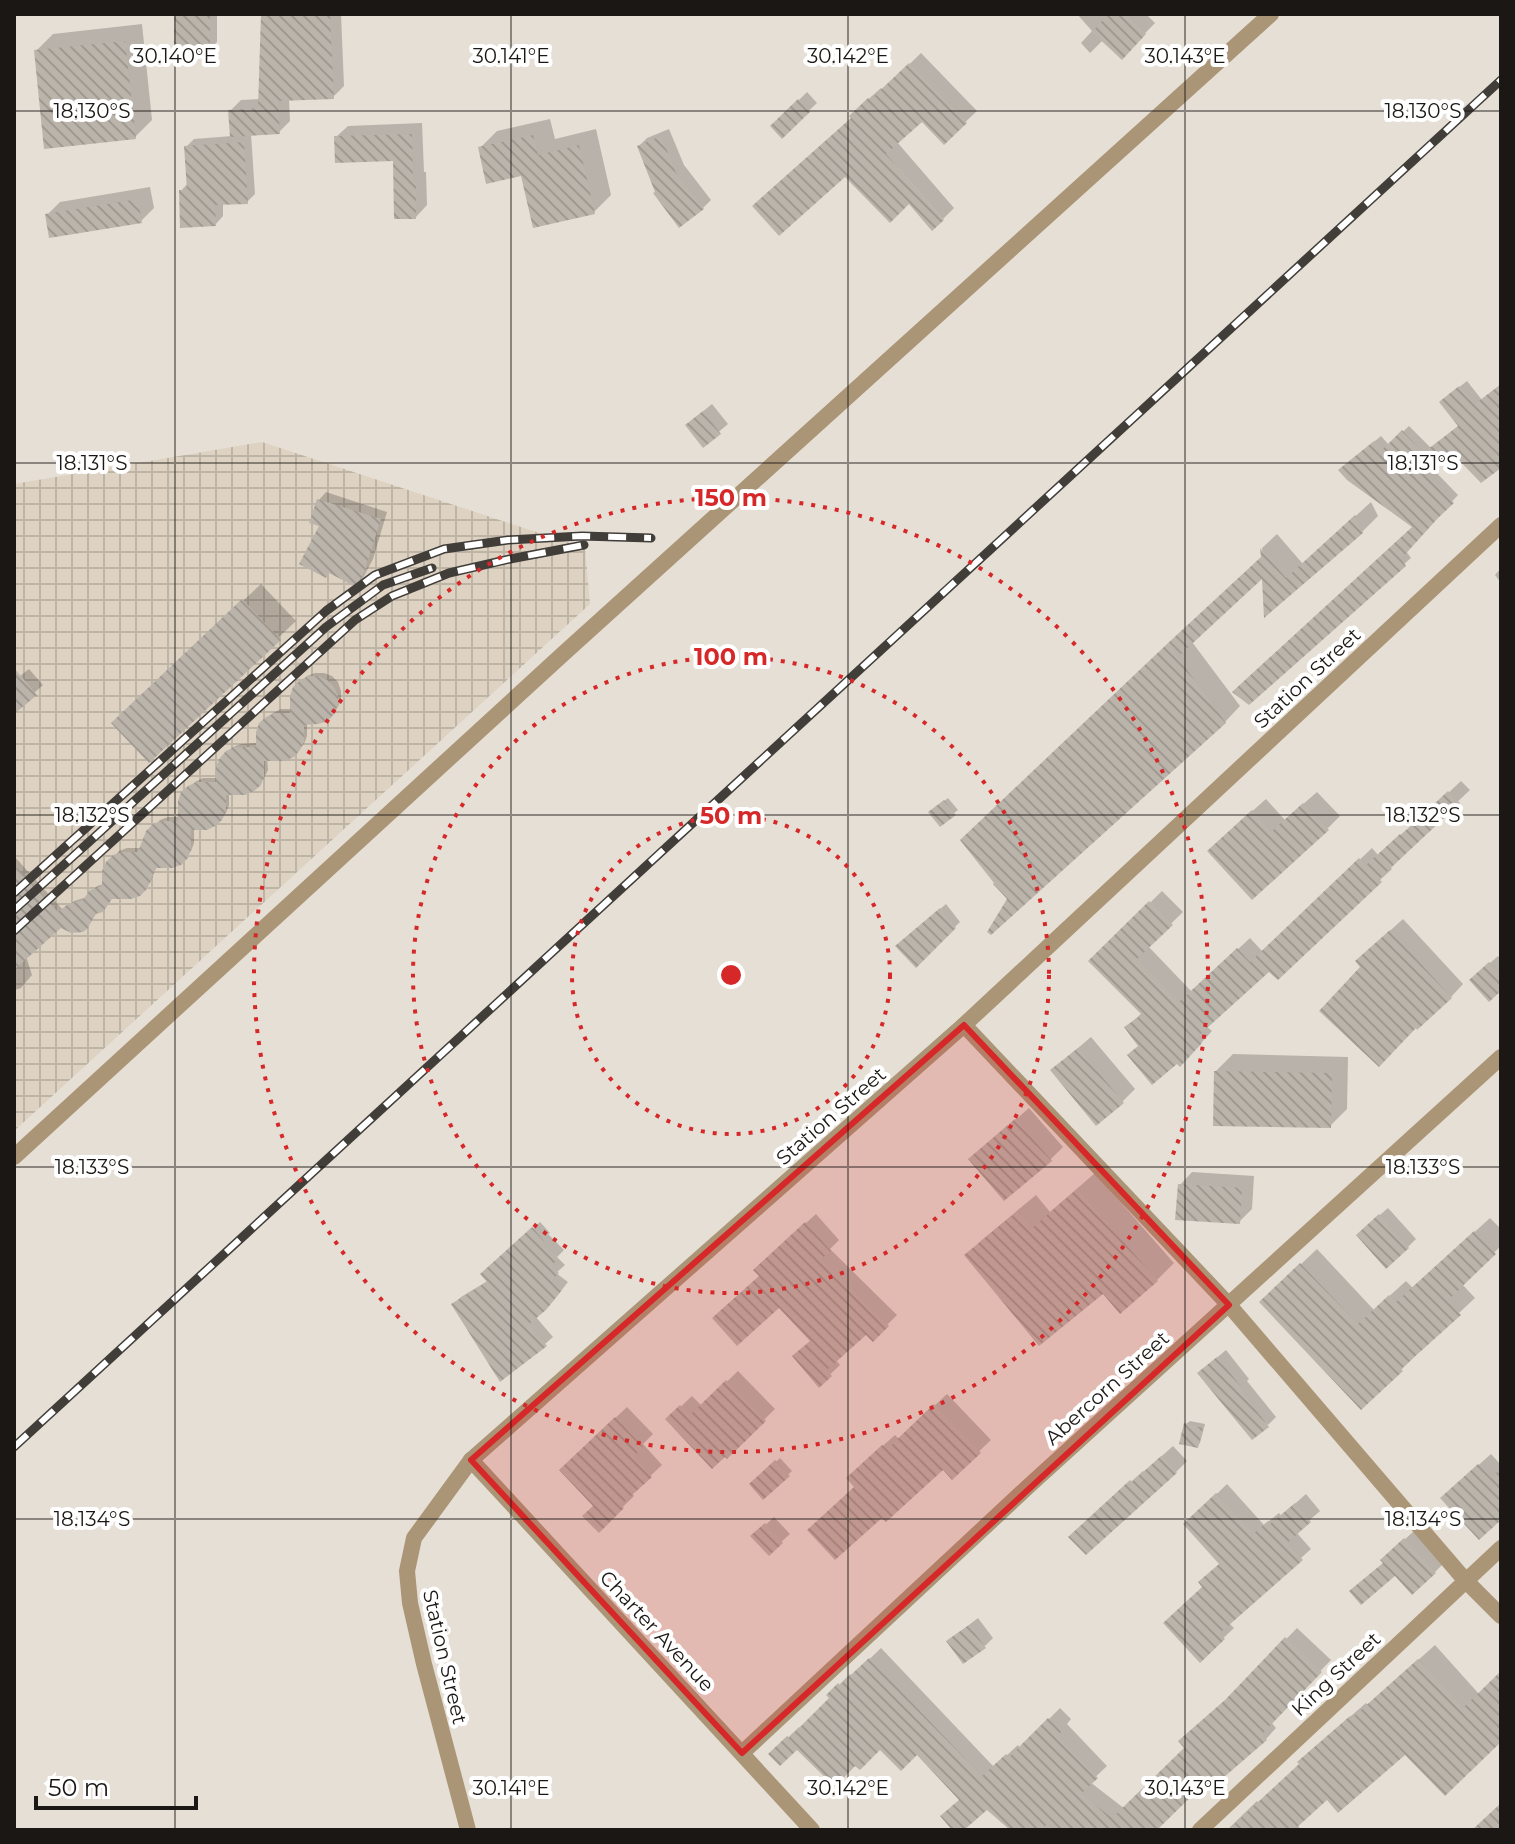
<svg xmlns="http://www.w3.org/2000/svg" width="1515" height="1844" font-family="Montserrat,sans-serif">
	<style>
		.industrial { fill: url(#industrial-grid) }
		.shadow { fill: #0003 }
		.building { fill: url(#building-back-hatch) }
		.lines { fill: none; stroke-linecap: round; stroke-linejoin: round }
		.street { stroke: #ab9577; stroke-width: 16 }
		.rail-casing { stroke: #413d39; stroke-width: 9 }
		.rail { stroke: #fff; stroke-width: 6; stroke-dasharray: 18; stroke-linecap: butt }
		.marked { fill: #d62828; fill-opacity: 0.2; stroke: #d62828; stroke-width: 6; stroke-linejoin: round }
		.ticks { fill: none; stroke: #1a1714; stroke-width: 2; stroke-opacity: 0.45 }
		.ring { fill: none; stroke: #d62828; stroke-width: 4; stroke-dasharray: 4 8 }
		.labels { text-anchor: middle; stroke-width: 8; stroke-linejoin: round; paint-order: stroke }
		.street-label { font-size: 20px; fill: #1a1714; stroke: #fff }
		.ticks-label { font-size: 20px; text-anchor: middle; fill: #1a1714; stroke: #fff; stroke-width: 8; stroke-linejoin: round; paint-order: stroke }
		.centre { fill: #d62828; stroke: #fff; stroke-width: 4 }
		.ring-label { font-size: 24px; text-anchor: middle; font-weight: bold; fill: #d62828; stroke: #fff; stroke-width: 8; stroke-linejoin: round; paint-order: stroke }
	</style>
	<defs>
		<pattern id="industrial-grid" width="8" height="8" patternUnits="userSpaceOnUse" patternTransform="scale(2)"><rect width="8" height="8" fill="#ded2c2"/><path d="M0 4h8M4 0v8" fill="none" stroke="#beb4a6"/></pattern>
		<pattern id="building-back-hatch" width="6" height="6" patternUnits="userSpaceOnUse" patternTransform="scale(2)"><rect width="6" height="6" fill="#bbb4ab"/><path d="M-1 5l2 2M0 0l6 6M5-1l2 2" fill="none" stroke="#a09a92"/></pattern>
	</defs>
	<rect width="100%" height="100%" fill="#e6dfd5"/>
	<polygon class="industrial" points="262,442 585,548 590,604 14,1131 14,484"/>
	<g class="shadow">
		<polygon points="176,14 217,14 217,42 209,50"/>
		<polygon points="263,14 341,14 344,86 333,97 289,99 290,121 279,132 251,134 255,194 247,202 223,203 223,216 215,225 181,191 188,183 186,147 194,139 232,136 230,111 241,100 261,99"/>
		<polygon points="1077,14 1146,14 1155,23 1122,57 1103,40 1090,53 1081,43 1092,31"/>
		<polygon points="142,24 152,120 135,137 36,51 53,34"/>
		<polygon points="921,53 977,111 944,142 922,119 897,142 954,208 943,219 853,117 863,104 881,88 883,90"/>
		<polygon points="807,92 817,103 782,136 773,126"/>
		<polygon points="550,119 555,139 596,129 611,195 594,212 480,148 497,131"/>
		<polygon points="422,123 424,172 426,172 427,205 416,217 395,159 336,137 348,126"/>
		<polygon points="669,129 684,165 711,200 703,208 657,192 639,146 647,138"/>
		<polygon points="150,187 154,208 141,221 47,215 60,202"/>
		<polygon points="1467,381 1482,400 1501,385 1501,466 1451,449 1430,466 1458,495 1406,551 1411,558 1249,702 1415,526 1347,464 1381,436 1389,445 1409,426 1431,448 1460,425 1448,396"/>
		<polygon points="712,404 728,424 703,445 696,417"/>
		<polygon points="326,492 387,512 373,559 363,578 356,585 322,525 319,500"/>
		<polygon points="1371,502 1378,516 1362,532 1266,614 1264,575 1192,642 1240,706 1225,722 1010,898 978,825 1263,556 1262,548 1277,534 1303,564"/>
		<polygon points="1501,568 1501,583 1495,575"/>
		<polygon points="261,584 296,621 149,760 131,706"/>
		<polygon points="29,669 43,685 14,711 14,681"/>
		<polygon points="315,673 324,673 332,676 338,682 341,691 341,699 338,707 326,719 307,723 307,736 304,744 292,756 267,759 268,770 264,778 252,790 229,793 229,805 226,813 214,825 194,828 194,843 191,851 180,863 157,866 150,883 139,894 112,897 97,912 91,922 82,930 60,926 26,956 32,975 21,988 15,990 14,1000 14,856 63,910 74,901 87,897 97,886 104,884 108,863 119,851 127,848 141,848 148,832 160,820 168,817 180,817 183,794 195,782 203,778 218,778 221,759 233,747 241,744 258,743 266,719 273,713 281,709 292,709 295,688 307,676"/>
		<polygon points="1461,781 1470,790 1389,866 1392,869 1380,880 1278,978 1269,969 1206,1026 1212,1031 1192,1053 1139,1045 1126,1027 1142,1013 1091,961 1162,891 1183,912 1148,946 1192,992 1250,938 1263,952 1372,848 1378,855 1413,824 1414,825"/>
		<polygon points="1317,792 1340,816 1327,829 1222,838 1266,799 1285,820"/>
		<polygon points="948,798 958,810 954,813 934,809"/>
		<polygon points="946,904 960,922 916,965 903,941"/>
		<polygon points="1403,919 1463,984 1451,997 1363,967 1370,949"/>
		<polygon points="1498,956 1501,959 1501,988 1480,972"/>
		<polygon points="1091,1037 1135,1089 1122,1102 1052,1070"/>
		<polygon points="1233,1054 1348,1057 1347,1109 1330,1126 1216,1071"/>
		<polygon points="1029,1108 1063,1147 1050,1160 970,1159"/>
		<polygon points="1192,1172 1254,1176 1252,1209 1239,1222 1180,1185"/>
		<polygon points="1095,1173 1174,1263 1157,1280 1103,1291 966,1256 983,1239 1036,1195 1050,1212"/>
		<polygon points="1388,1208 1416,1239 1408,1247 1366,1227"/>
		<polygon points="816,1214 839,1240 830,1249 897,1315 873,1339 866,1332 835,1359 840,1365 819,1385 812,1341 761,1276 765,1260"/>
		<polygon points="1490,1218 1501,1229 1501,1246 1462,1284 1475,1298 1416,1353 1417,1354 1401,1370 1277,1287 1317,1249 1374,1310 1406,1281 1413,1288"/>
		<polygon points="540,1222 550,1233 548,1234 564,1250 557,1257 565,1265 556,1273 568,1282 553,1301 535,1316 553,1337 545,1344 454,1304 461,1297 489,1280 490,1267"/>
		<polygon points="1226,1350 1249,1379 1247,1381 1276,1417 1268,1425 1207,1366"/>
		<polygon points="738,1371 775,1409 727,1456 668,1419 692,1396 702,1406"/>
		<polygon points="947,1394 991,1440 952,1477 943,1468 860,1466 895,1435 899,1439"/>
		<polygon points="627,1407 653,1434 643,1444 662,1465 632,1493 634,1496 599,1530 596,1506 561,1470"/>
		<polygon points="1190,1421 1205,1424 1200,1443 1197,1446 1186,1424"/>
		<polygon points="1173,1446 1187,1461 1176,1472 1082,1526 1143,1471 1144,1472"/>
		<polygon points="1491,1454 1501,1465 1501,1518 1455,1486"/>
		<polygon points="780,1458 792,1471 763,1497 752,1484"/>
		<polygon points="1227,1484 1264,1525 1279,1513 1281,1516 1306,1494 1320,1511 1296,1532 1311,1549 1229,1623 1234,1628 1200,1660 1205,1587 1221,1563 1186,1524"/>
		<polygon points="774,1517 790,1534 769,1553 753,1537"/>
		<polygon points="1414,1531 1443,1564 1435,1572 1385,1562 1391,1552"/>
		<polygon points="978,1618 993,1638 985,1646 957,1634"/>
		<polygon points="1297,1628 1331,1660 1271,1722 1276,1728 1266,1739 1210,1775 1154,1830 1013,1830 987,1807 961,1830 955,1830 961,1799 917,1752 880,1747 797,1747 771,1754 799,1727 801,1729 832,1698 829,1695 850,1674 852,1676 881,1648 994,1767 1018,1745 1020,1748 1060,1708 1071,1719 1067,1724 1107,1766 1090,1782 1125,1809 1187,1748 1235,1692"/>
		<polygon points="1435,1645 1479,1694 1501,1674 1501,1739 1406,1753 1328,1797 1297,1825 1302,1830 1227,1830 1257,1801 1259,1803 1302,1764 1315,1747 1366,1703 1368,1705"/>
	</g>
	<g class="building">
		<polygon points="174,14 210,14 210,52 174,51"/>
		<polygon points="261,14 330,14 334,99 278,101 280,134 230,137 228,110 258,108"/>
		<polygon points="1109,14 1125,14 1146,34 1122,60 1092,32"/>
		<polygon points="125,41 136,139 44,149 34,50"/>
		<polygon points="909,63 967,123 944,145 922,122 886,154 944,220 932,231 909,204 890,223 845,177 779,236 752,206 851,118 849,116 868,98 870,100"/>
		<polygon points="798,99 810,112 782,139 770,126"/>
		<polygon points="412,134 413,182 416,182 416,219 394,219 393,161 335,163 334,136"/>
		<polygon points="533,135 538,155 579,145 595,214 533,228 521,176 486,184 478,147"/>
		<polygon points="661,136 676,173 704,209 679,228 653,193 655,192 637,146"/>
		<polygon points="244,142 248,204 215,205 216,226 180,228 179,190 187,190 184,146"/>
		<polygon points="138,199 142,223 49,238 45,214"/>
		<polygon points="1501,384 1501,468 1481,483 1451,452 1424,473 1454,503 1438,518 1401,559 1406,566 1249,705 1232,692 1412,527 1347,480 1338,470 1374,441 1382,450 1402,430 1423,453 1458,426 1439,402 1459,386 1475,404"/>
		<polygon points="703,411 721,434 703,448 685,425"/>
		<polygon points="317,499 381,519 366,566 367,567 356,587 329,573 326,578 299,564 319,526 309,523"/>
		<polygon points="1355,515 1363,533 1264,618 1262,579 1181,654 1168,644 1226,723 991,935 987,932 1007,899 993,884 994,883 960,840 1167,644 1261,557 1260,548 1286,578"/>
		<polygon points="242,599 281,640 149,763 111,723"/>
		<polygon points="14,668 37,695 14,714"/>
		<polygon points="309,676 318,676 327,680 334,687 338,696 338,705 334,714 328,721 318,724 304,725 304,742 300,750 294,757 284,761 264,761 264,776 261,785 254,791 245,795 226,795 226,811 222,820 215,826 207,830 191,830 191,849 188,858 181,865 172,868 156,868 147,889 140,896 131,899 112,899 103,912 95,914 88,928 83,932 71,933 61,928 14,970 14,864 58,912 68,904 83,900 90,890 102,886 102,871 106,862 113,855 122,852 138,852 146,831 153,824 162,821 178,821 178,801 181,792 188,786 197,782 216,782 216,766 220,758 226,751 235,747 256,747 256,732 259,723 266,717 275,713 290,713 290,696 293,687 300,680"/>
		<polygon points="1448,791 1460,803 1379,879 1382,882 1278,980 1269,972 1196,1038 1202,1043 1180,1067 1177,1064 1152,1085 1127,1055 1138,1046 1124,1027 1142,1015 1088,961 1149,901 1173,925 1137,959 1179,1002 1237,948 1250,962 1359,858 1366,865 1400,834 1401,835"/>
		<polygon points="944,800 956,815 940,827 928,812"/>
		<polygon points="1303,803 1329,830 1252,900 1207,851 1252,810 1271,832"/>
		<polygon points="940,908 956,928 916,968 895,946"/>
		<polygon points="1390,930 1452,998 1417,1030 1416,1028 1379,1067 1319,1011 1360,967 1355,961"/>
		<polygon points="1489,962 1501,976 1501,991 1489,1002 1469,980"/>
		<polygon points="1078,1048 1124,1103 1096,1126 1050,1070"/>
		<polygon points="1214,1071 1332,1073 1331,1128 1213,1126"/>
		<polygon points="1015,1119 1052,1161 1004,1201 968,1159"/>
		<polygon points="1178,1184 1242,1188 1240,1224 1175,1220"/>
		<polygon points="1077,1189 1158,1281 1120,1314 1103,1294 1039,1346 964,1255 1018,1211 1032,1228"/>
		<polygon points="1379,1214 1409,1248 1386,1269 1356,1235"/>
		<polygon points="805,1222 831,1251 821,1259 889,1326 873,1342 866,1335 827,1370 832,1376 819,1388 792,1356 810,1341 779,1308 737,1346 712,1318 759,1276 753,1270"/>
		<polygon points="532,1227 544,1241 542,1243 558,1259 551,1266 559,1273 551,1281 562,1290 546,1310 529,1324 547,1346 500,1382 451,1304 487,1282 480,1274"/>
		<polygon points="1474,1231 1496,1254 1448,1300 1461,1315 1401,1369 1403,1371 1361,1410 1259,1302 1300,1263 1358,1324 1389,1295 1396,1302"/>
		<polygon points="1217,1357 1243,1389 1241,1391 1269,1427 1252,1440 1197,1373"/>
		<polygon points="726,1380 766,1421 727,1459 725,1457 712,1469 665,1419 680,1405 690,1415"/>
		<polygon points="934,1404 981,1453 952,1480 943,1470 886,1522 882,1518 835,1560 807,1530 854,1487 846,1478 882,1445 887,1449"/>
		<polygon points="615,1417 643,1447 634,1456 652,1477 621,1505 624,1508 599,1533 582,1516 593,1506 559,1470"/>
		<polygon points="1184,1423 1203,1428 1198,1448 1179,1444"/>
		<polygon points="1161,1456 1177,1473 1086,1555 1068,1537 1130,1480 1132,1482"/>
		<polygon points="775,1460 790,1476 763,1500 749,1484"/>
		<polygon points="1478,1464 1491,1478 1501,1469 1501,1520 1479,1540 1440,1498"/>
		<polygon points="1216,1493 1253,1534 1268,1521 1270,1524 1295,1503 1311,1522 1287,1543 1303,1560 1220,1633 1225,1639 1200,1663 1163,1623 1202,1587 1198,1582 1219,1564 1183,1524"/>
		<polygon points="765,1523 783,1543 769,1556 750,1536"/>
		<polygon points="1404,1538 1436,1573 1412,1595 1395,1576 1361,1605 1349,1591 1383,1563 1380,1560"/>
		<polygon points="969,1625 986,1648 963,1664 946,1641"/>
		<polygon points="1285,1637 1322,1672 1262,1734 1267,1740 1216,1784 1210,1778 1157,1830 1058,1830 1049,1822 1041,1830 1010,1830 987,1810 964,1830 952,1830 940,1816 959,1800 917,1755 901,1771 880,1750 860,1770 855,1766 835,1787 797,1750 780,1766 768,1754 787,1736 789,1738 829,1698 826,1695 838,1683 840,1685 869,1658 982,1776 1006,1754 1009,1757 1048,1718 1062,1731 1057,1736 1098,1778 1081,1794 1112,1818 1184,1748 1178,1741 1225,1700"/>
		<polygon points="1418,1659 1463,1708 1501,1671 1501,1742 1445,1796 1405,1755 1338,1813 1327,1800 1294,1830 1228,1830 1299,1764 1297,1762 1350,1716 1352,1718"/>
		<polygon points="1501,1803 1501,1830 1472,1830"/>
	</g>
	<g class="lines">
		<g class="street">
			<polyline points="964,1025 1229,1305 1465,1580 1501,1616"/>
			<polyline points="14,1157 563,654 1271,14"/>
			<polyline points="471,1460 812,1830"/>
			<polyline points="742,1753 1032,1483 1501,1057"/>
			<polyline points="468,1830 424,1664 410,1603 407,1571 414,1538 471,1460 964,1025 1501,525"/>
			<polyline points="1200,1830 1501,1548"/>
		</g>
		<g class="rail-casing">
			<g id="rail">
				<polyline points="14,893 326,611 375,575 444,549 508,540 582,536 651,538"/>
				<polyline points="14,910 326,627 383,585 432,568"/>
				<polyline points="14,931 355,620 392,596 449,573 510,559 584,545"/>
				<polyline points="14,1447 1501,80"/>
			</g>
		</g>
		<use href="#rail" class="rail"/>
	</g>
	<path class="marked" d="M964 1025 1229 1305 742 1753 471 1460Z"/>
	<path class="ticks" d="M175 14V1830M511 14V1830M848 14V1830M1185 14V1830M14 111H1501M14 463H1501M14 815H1501M14 1167H1501M14 1519H1501"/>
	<g class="ring">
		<circle cx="731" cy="975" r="159"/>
		<circle cx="731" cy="975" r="318"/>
		<circle cx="731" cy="975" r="477"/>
	</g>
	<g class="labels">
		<g class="street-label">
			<text transform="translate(1307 678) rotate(-43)" y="7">Station Street</text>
			<text transform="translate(831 1116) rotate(-41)" y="7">Station Street</text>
			<text transform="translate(1107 1388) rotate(-42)" y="7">Abercorn Street</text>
			<text transform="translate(657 1631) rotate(47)" y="7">Charter Avenue</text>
			<text transform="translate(445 1657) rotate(77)" y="7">Station Street</text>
			<text transform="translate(1336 1674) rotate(-43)" y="7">King Street</text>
		</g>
	</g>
	<g class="ticks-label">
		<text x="175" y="63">30.140°E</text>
		<text x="511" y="63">30.141°E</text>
		<text x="848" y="63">30.142°E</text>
		<text x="1185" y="63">30.143°E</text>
		<text x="92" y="118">18.130°S</text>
		<text x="1423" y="118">18.130°S</text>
		<text x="92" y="470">18.131°S</text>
		<text x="1423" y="470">18.131°S</text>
		<text x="92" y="822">18.132°S</text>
		<text x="1423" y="822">18.132°S</text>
		<text x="92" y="1174">18.133°S</text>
		<text x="1423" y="1174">18.133°S</text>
		<text x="92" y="1526">18.134°S</text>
		<text x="1423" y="1526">18.134°S</text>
		<text x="511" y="1795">30.141°E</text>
		<text x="848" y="1795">30.142°E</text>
		<text x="1185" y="1795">30.143°E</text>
	</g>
	<circle cx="731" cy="975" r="12" class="centre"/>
	<g class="ring-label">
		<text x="731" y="506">150 m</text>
		<text x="731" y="665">100 m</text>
		<text x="731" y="824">50 m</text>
	</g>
	<rect width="1515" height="1844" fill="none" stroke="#1a1714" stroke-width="32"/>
	<path d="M36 1796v12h160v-12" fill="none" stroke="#1a1714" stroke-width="4"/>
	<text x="48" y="1796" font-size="24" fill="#1a1714" stroke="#ffffff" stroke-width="6" paint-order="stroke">50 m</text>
</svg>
